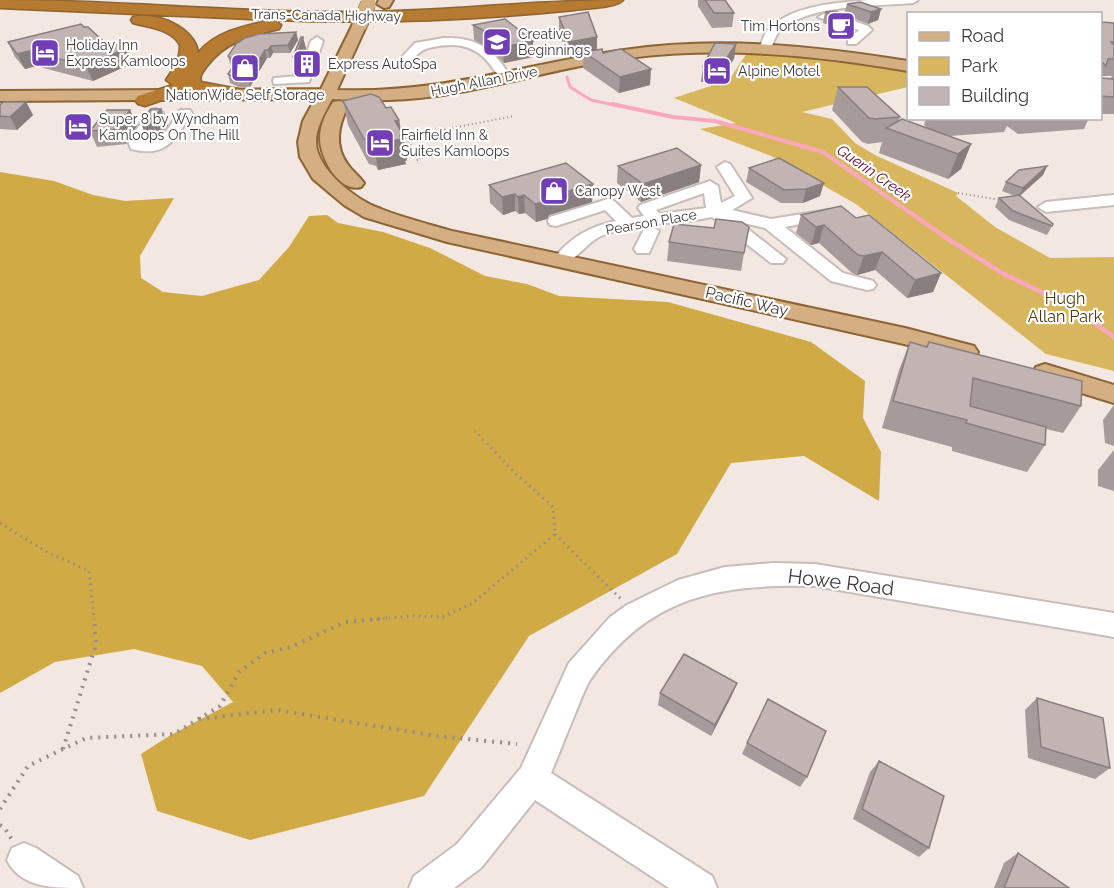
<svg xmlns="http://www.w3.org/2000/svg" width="1114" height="888" font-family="Raleway,sans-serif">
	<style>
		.green { fill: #d7b65e }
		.forest { fill: #d0ab45 }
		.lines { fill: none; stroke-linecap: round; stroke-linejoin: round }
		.stream-far2 { stroke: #fba8bc; stroke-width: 3 }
		.stream-far1 { stroke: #fba8bc; stroke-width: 4 }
		.stream { stroke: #fba8bc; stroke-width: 4.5 }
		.minor-casing { stroke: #c8bdb8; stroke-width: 4 }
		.major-casing { stroke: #8d6434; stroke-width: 4 }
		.highway-casing { stroke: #8d6434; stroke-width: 3 }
		.path-far2 { stroke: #938c88; stroke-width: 2; stroke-dasharray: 1 3; stroke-linecap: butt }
		.path-far1 { stroke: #938c88; stroke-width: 3; stroke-dasharray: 1.5 4.5; stroke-linecap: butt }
		.path { stroke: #938c88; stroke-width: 4; stroke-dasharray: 2 6; stroke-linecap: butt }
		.minor { fill: #fff; fill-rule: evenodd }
		.major { fill: #d4af83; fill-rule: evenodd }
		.highway { fill: #b77a31; fill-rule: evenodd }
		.major-bridge-casing { stroke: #8d6434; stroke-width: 16; stroke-linecap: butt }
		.major-bridge { stroke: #d4af83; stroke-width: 15 }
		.wall { fill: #a69b9a }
		.shaded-wall { fill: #877e7d }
		.building { fill: #c1b4b3; stroke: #877e7d; stroke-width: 1.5 }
		.labels { text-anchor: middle; stroke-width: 4.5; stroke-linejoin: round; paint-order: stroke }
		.far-street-label { font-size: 14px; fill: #3f3b39; stroke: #fff }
		.far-poi-label { font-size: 14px; fill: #3f3b39; stroke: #fff; text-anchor: start }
		.far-water-label { font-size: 15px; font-style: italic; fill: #670d31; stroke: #fff }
		.park-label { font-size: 16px; fill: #4b3c11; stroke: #fff }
		.street-label { font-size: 16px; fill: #3f3b39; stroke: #fff }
		.near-street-label { font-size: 20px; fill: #3f3b39; stroke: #fff }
	</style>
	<rect width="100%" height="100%" fill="#f2e7e1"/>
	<polygon class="green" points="747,53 827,59 908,72 908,87 802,112 832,119 855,143 875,155 958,193 956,196 995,227 1050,258 1114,257 1114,371 1046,354 856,204 771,156 700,129 736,123 674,98 729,80"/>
	<polygon class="forest" points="0,172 54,181 93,195 125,201 174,198 140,256 141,278 163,292 202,296 259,280 289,247 309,216 327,215 338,223 383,232 430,248 485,276 527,284 559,296 668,302 811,342 865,381 863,418 881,452 879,501 804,456 731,463 677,554 529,636 424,796 250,840 157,811 141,754 169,736 233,702 202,666 134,649 55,662 0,693"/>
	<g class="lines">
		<polyline class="stream-far2" points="567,77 570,87 591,100 619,106"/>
		<polyline class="stream-far1" points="612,104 673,117 715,121 823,152 948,239"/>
		<polyline class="stream" points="945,237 1002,273 1070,306 1114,337"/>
		<g class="minor-casing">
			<g id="minor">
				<path d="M868 0H918L913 3C877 6 804 4 778 33 775 37 773 44 770 50H762L760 47C762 42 764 34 768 30 791 5 837 3 868 0Z"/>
				<polygon points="834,14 868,26 872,30 856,44 848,44 848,40 859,30 818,17 824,14"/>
				<polygon points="317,37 323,41 309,82 274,84 273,81 274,78 299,76 311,41"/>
				<path d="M444 38C474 37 491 47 507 71L501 75C494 73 493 67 488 62 473 44 454 43 433 47 422 49 415 54 413 63L409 64 401 58 415 43Z"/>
				<path d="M156 109 163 113 143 142C163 144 170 125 180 110H190L192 113C175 140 166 158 131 149L128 141 151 110Z"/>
				<path d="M725 162 730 164 752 198 732 210 771 219 828 210 834 212 836 215 834 218 785 227 843 273 873 281 876 285 873 289 867 290 831 281 765 228 739 222 786 259 783 263H771L712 217C676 225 636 221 601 236 585 243 571 268 556 264L553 260C569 238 590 226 616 221L605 210 556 226 550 225 548 221 550 217 608 199 614 201 632 218 644 216 638 208 640 205 710 181 718 186 721 203 735 196 717 167ZM704 193 706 208 660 214 656 210Z"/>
				<polygon points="1114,195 1114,205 1046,212 1038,207 1046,202"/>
				<polygon points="651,226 659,231 649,253 637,253 634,249 645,227"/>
				<path d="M773 563 815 564 1114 613V637L815 586C719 584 649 595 590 680 585 688 581 700 577 709 568 730 560 752 551 773L712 876 717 888H669L535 800 481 868 454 888H409L414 876 457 844 521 768 569 663 610 617 627 605 678 580 725 567Z"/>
				<path d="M24 843 36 848 78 876 83 888C53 888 21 888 7 860L12 848Z"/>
			</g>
		</g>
		<g class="major-casing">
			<g id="major">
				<polygon points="379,0 393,0 389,7 384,8 377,4"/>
				<path d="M360 20 367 24 337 90C439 94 525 64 624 50 718 36 815 46 908 61V71C815 55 722 46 628 58 563 66 501 87 436 96 401 101 367 101 332 99 325 113 316 127 316 142 316 169 357 201 381 209 404 218 428 224 452 231L905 328 974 346 978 352 974 358 965 360 904 344 447 242 364 217 344 205 313 179 300 157 298 142 303 121 315 99 0 101V91L321 89 353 24Z"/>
				<path d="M339 101 345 102 348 106C338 126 334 146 348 165 353 172 359 176 364 183L361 187C339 193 320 158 320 138 320 125 326 113 333 102Z"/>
				<polygon points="1045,364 1114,385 1114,403 1036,379 1032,373 1036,367"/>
			</g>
		</g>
		<g class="highway-casing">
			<path id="highway" d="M0 0C114 0 227 12 341 12 435 13 529 0 623 0 616 8 586 8 575 10 475 20 375 24 274 20L281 25 279 29C250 36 226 41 207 66 203 72 199 75 201 82L238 89 241 93 238 97 231 99 188 91 145 106 138 104 135 100 138 96 173 85 166 80C174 68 180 60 180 45 171 29 150 28 133 23L131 20 133 17C156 11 196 28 198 53 216 31 245 26 272 20L0 8Z"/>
		</g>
		<g class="path-far2">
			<polyline points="399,128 420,159 415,161"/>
			<polyline points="405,137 514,116"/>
			<polyline points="958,193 1001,200"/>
		</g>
		<g class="path-far1">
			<polyline points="0,523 45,551 89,571 94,620"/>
			<polyline points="555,534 622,600"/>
			<polyline points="371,620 412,616 443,617 473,603 555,534 553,507 515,473 475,431"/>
		</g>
		<g class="path">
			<polyline points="199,719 277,710 437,736 517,744"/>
			<polyline points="63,749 96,644 94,618"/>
			<polyline points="0,809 28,766 86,738 174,734 220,706 239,672 265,653 291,647 345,622 387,618"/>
			<polyline points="0,825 4,827 12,840"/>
		</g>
		<use href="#minor" class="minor"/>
		<use href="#major" class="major"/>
		<use href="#highway" class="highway"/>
		<g class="major-bridge-casing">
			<polyline id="major-bridge" points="360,24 368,4"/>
		</g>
		<use href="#major-bridge" class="major-bridge"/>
	</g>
	<g class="wall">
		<polygon points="698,0 725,0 734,13 732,27 712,28 698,6"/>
		<polygon points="847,4 881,9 878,20 868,24 853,18 850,29 845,31 823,23 825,12 844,14"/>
		<polygon points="559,17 597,37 597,50 603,53 650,85 619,93 583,68 584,55 568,57 559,32"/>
		<polygon points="1101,22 1114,23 1114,114 1101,114 1101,78 1111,78 1112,76 1101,76 1101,77"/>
		<polygon points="473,25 533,57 504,63 489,48 474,40"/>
		<polygon points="84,27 103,41 126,47 133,63 93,81 36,66 25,69 15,57 8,42"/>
		<polygon points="296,32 298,40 290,53 273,53 270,58 267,58 250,87 239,87 230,83 228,74 233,66 230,64 228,56"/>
		<polygon points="303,37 306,49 299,69 296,69 293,57"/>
		<polygon points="838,87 900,117 899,120 927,128 924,125 926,118 1089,118 1084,129 1018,134 1007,126 1004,132 950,136 971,144 961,169 948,179 879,153 882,142 868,144 862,142 832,110"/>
		<polygon points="343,101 386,108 399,120 407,160 405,161 406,164 378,170 376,166 369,164 348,125"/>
		<polygon points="26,102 33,115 17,130 0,129 0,105"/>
		<polygon points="130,110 137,126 126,140 127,144 97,147 90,131"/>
		<polygon points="779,158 820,196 803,203 781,203 746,182 749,168"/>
		<polygon points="701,165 699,182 641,202 617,183 618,166"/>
		<polygon points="1047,166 1043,175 1020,196 1053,224 1047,235 1009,220 995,207 999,198 1015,196 1002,191 1006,182"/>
		<polygon points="593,184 592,202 549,215 547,219 536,222 525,213 519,214 515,211 503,215 490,203 489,185"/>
		<polygon points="801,215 856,218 941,273 933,292 907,298 875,270 857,275 852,273 819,243 811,245 796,233"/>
		<polygon points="669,242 744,253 741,271 667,261"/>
		<polygon points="910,342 927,347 929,342 1081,406 1063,433 1046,429 1045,445 1027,472 952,451 952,447 882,428 899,370"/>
		<polygon points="1114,405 1114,446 1105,443 1103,420"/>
		<polygon points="1114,450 1114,491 1098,486 1098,470"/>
		<polygon points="737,683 732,695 711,736 658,705 660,693"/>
		<polygon points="1037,698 1110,768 1095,779 1028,758 1025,710"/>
		<polygon points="747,743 807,777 800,787 742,754"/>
		<polygon points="879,761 929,848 919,857 853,819 870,772"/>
		<polygon points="1018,853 1069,888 994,888 1004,863"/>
	</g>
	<g class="shaded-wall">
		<polygon points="881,9 878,20 868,24 871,12"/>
		<polygon points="853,18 850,29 845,31 847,20"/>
		<polygon points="296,32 298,40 290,53 288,45"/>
		<polygon points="303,37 306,49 299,69 296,57"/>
		<polygon points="597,37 597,52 584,52 584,55 568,57 569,42"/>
		<polygon points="533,41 533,57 504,63 503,47"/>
		<polygon points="736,44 734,59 721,78 701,82 703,66"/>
		<polygon points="271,46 273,53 270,58 268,50"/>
		<polygon points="126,47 133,63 93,81 86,66"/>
		<polygon points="265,50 267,58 250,87 248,79"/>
		<polygon points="29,51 36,66 25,69 17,54"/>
		<polygon points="651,69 650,85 619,93 620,77"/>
		<polygon points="26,102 33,115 17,130 10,117"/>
		<polygon points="161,109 168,126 159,135 147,140 141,123"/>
		<polygon points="130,110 137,126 126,140 127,144 120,129 120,124"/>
		<polygon points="399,120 402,136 404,136 407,160 405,161 406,164 378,170 374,145 395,121"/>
		<polygon points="971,144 961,169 948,179 958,154"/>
		<polygon points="701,165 699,182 641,202 643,184"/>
		<polygon points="1047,166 1043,175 1018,197 1023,188"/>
		<polygon points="824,183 820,196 803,203 806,189"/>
		<polygon points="593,184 592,202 549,215 547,219 536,222 535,204 549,197"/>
		<polygon points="515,194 515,211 503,215 502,197"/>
		<polygon points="524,195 525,213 519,214 518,197"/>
		<polygon points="824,225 819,243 811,245 816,227"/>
		<polygon points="882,252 875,270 857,275 864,256"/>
		<polygon points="941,273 933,292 907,298 915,280"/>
		<polygon points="737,683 732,695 711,736 715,725"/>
	</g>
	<g class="building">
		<polygon points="705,0 725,0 734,13 714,13"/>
		<polygon points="860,2 881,9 871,12 847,4"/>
		<polygon points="835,11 853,18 847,20 825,12"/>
		<polygon points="588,12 597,37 569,42 559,17"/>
		<polygon points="505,19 533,41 503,47 488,33 473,25"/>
		<polygon points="1101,22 1114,23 1114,42 1111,42 1114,45 1114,59 1108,59 1106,66 1101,61"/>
		<polygon points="81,24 84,27 88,27 103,41 126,47 124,47 127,48 86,66 29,51 17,54 8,42"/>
		<polygon points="296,32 288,45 271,46 268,50 265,50 248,79 237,79 228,74 236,62 228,56 236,44 245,38 259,34"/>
		<polygon points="301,37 303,37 296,57 293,57"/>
		<polygon points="715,43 736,44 724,62 703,66"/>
		<polygon points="602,49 603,53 621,49 651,69 620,77 584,52"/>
		<polygon points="1101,78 1114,79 1114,97 1101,96"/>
		<polygon points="838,87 867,87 900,117 875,119 869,118"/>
		<polygon points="371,94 379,97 386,108 391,107 399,120 395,121 404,136 400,136 402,139 374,145 372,141 364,139 343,101"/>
		<polygon points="3,102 26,102 10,117 0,116 0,105"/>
		<polygon points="151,109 161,109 153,118 141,123"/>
		<polygon points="107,110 130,110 120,124 120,129 90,131"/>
		<polygon points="902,119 971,144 958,154 886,128"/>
		<polygon points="677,148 701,165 643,184 618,166"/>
		<polygon points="779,158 824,183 806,189 784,190 749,168"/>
		<polygon points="566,163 593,184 549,197 547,201 535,204 524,195 518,197 515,194 502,197 489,185"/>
		<polygon points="1047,166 1023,188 1006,182 1019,170"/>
		<polygon points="1019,195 1053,224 1052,226 1013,211 999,198"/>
		<polygon points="841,206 856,218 869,215 941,273 915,280 882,252 864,256 858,255 824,225 816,227 801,215"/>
		<polygon points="716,219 742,222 749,227 744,253 669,242 674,224 714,228"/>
		<polygon points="910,342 927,347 929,342 1082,381 1081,406 973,378 970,406 1046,427 1045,445 966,423 967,420 893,401"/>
		<polygon points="684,654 737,683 715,725 660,693"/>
		<polygon points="1037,698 1103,718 1110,768 1041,747"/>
		<polygon points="768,699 826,731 807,777 747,743"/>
		<polygon points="879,761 944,796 929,848 862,809"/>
		<polygon points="1018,853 1069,888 1004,888"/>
	</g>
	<defs>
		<g id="cafe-square" transform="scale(1.5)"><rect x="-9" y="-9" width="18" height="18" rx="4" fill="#713eb5" stroke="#fff"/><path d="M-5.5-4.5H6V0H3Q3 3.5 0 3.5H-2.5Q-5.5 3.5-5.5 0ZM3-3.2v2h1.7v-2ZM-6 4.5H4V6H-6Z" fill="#fff"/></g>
		<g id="school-square" transform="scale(1.5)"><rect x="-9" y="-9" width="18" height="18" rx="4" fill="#713eb5" stroke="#fff"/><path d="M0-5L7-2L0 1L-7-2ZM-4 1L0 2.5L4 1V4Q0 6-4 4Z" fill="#fff"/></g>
		<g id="hotel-square" transform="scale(1.5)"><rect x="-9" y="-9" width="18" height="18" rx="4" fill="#713eb5" stroke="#fff"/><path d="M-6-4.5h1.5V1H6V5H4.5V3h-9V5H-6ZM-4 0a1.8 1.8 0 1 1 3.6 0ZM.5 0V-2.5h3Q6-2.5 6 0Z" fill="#fff"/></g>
		<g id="building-square" transform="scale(1.5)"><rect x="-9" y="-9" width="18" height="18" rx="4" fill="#713eb5" stroke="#fff"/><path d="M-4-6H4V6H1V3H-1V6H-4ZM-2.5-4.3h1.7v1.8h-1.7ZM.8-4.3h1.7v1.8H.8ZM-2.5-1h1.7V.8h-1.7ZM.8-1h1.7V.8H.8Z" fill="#fff"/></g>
		<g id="shop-square" transform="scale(1.5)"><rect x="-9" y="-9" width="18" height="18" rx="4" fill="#713eb5" stroke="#fff"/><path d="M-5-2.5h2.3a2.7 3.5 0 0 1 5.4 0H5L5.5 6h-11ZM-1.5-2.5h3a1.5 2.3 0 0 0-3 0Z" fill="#fff"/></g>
	</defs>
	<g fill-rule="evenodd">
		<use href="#cafe-square" x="841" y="26"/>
		<use href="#school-square" x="497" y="42"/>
		<use href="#hotel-square" x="45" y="53"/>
		<use href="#building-square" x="307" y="64"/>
		<use href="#shop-square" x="245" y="68"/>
		<use href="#hotel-square" x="717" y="71"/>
		<use href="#hotel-square" x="78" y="127"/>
		<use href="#hotel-square" x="380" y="143"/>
		<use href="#shop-square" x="554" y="191"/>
	</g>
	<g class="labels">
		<g class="far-street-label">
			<text transform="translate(326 15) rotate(1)" y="5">Trans-Canada Highway</text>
			<text transform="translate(484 81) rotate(-11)" y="5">Hugh Allan Drive</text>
			<text transform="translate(651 222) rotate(-10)" y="5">Pearson Place</text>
		</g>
		<g class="far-poi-label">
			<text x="820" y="31" text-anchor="end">Tim Hortons</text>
			<text x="518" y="39">Creative<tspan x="518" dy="16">Beginnings</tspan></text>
			<text x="66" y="50">Holiday Inn<tspan x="66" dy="16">Express Kamloops</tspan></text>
			<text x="328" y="69">Express AutoSpa</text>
			<text x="738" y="76">Alpine Motel</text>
			<text x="245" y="100" text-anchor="middle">NationWide Self Storage</text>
			<text x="99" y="124">Super 8 by Wyndham<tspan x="99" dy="16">Kamloops On The Hill</tspan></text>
			<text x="401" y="140">Fairfield Inn &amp;<tspan x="401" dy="16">Suites Kamloops</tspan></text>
			<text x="575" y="196">Canopy West</text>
		</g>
		<g class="far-water-label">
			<text transform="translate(874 173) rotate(35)" y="5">Guerin Creek</text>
		</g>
		<g class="park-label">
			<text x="1065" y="304">Hugh<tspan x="1065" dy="18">Allan Park</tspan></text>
		</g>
		<g class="street-label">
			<text transform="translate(747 301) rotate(13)" y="6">Pacific Way</text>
		</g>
		<g class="near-street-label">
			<text transform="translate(841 582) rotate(7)" y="7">Howe Road</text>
		</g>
	</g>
	<rect x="907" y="12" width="195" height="108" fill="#ffffff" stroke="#b2b1b0" stroke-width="1.5"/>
	<rect x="919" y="32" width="30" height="9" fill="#d4af83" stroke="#b2b1b0" stroke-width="1.5"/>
	<text x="961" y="42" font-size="18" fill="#3f3b39">Road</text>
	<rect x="919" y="57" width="30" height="18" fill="#d7b65e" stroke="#b2b1b0" stroke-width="1.5"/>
	<text x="961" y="72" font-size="18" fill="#3f3b39">Park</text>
	<rect x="919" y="87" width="30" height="18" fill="#c1b4b3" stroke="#b2b1b0" stroke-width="1.5"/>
	<text x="961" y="102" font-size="18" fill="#3f3b39">Building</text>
</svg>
